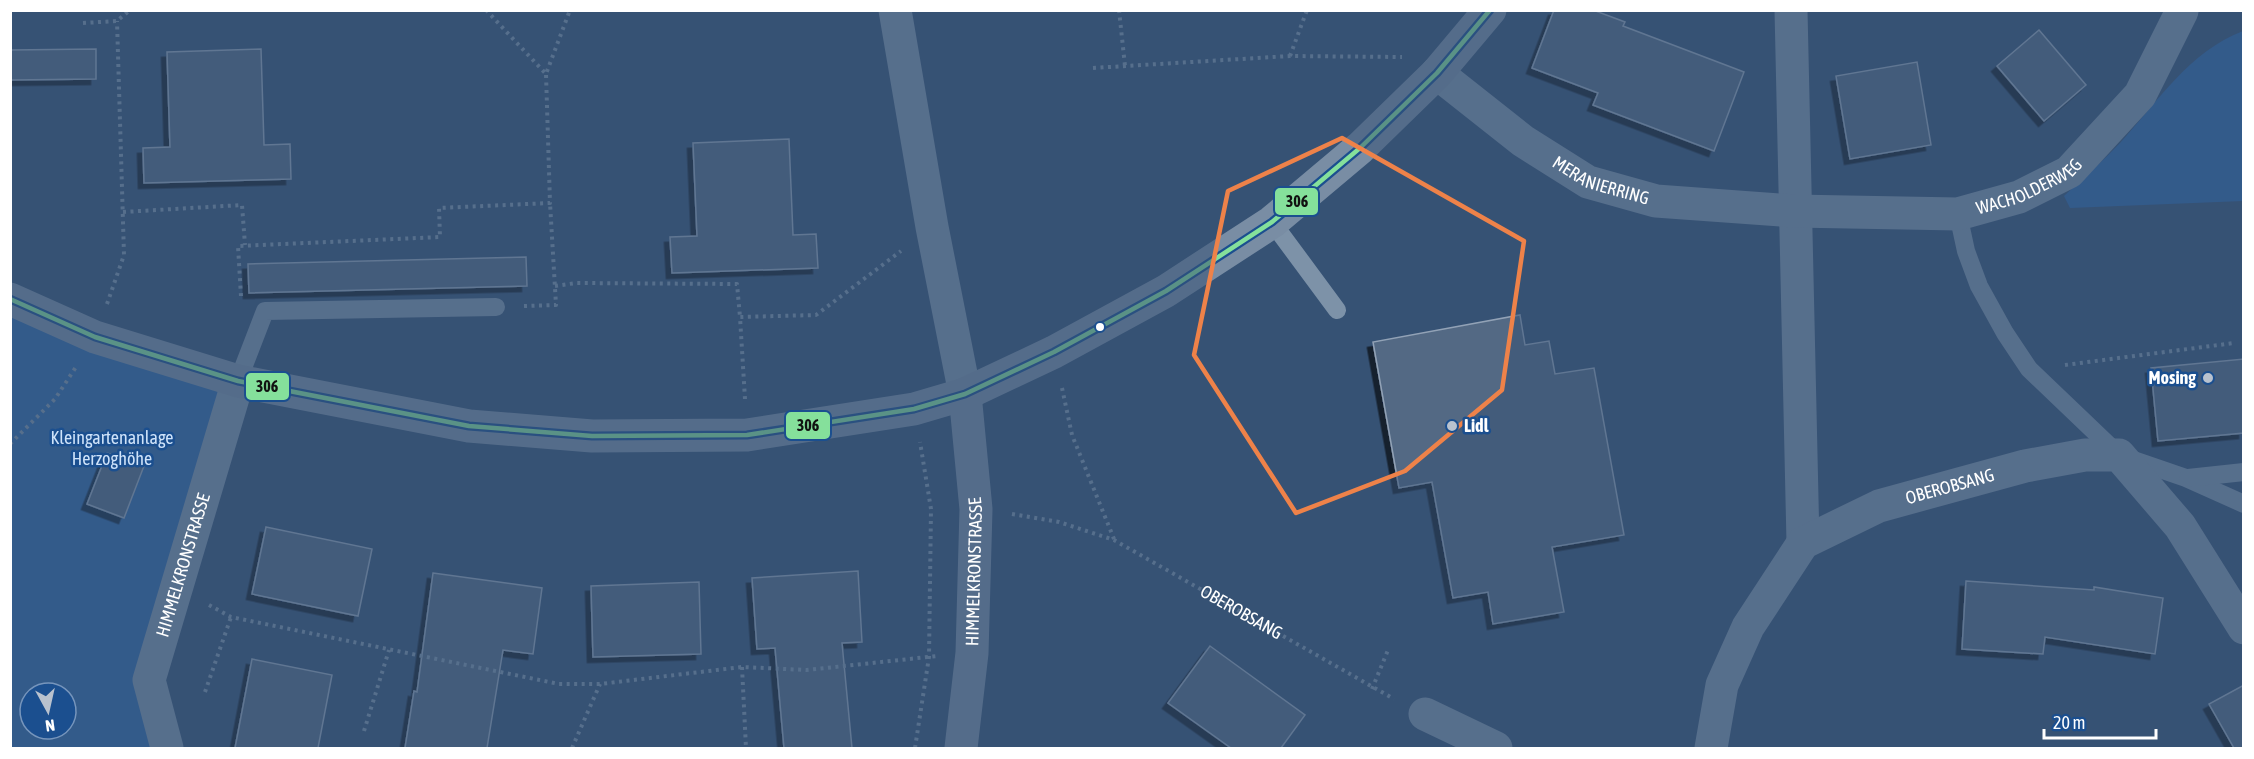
<svg xmlns="http://www.w3.org/2000/svg" width="2254" height="759" font-family="'Asap Condensed',sans-serif">
	<style>
		.green { fill: #2f66a5; fill-rule: evenodd }
		.building { fill: #526984; stroke: #92a2b6; stroke-width: 1.5; filter: url(#shadow) }
		.lines { fill: none; stroke-linecap: round; stroke-linejoin: round }
		.path { stroke: #7d92a8; stroke-width: 4; stroke-dasharray: 3 4.5; stroke-linecap: butt }
		.lane { stroke: #7d92a8; stroke-width: 18 }
		.street { stroke: #7d92a8; stroke-width: 33 }
		.secondary { stroke: #798da4; stroke-width: 33 }
		.bus-1-casing { stroke: #1b4f8f; stroke-width: 9 }
		.bus-1 { stroke: #85e09b; stroke-width: 4.5 }
		.marked { fill: none; stroke: #ee8249; stroke-width: 4.5; stroke-linejoin: round }
		.bus-dot { fill: #fff; stroke: #1b4f8f; stroke-width: 2 }
		.poi-dot { fill: #b9c2ce; stroke: #1b4f8f; stroke-width: 2 }
		.labels { text-anchor: middle; stroke-width: 5; stroke-linejoin: round; paint-order: stroke }
		.street-label { font-size: 18px; fill: #fff; stroke: #1b4f8f }
		.poi-label { font-size: 18px; font-weight: bold; fill: #fff; stroke: #1b4f8f; text-anchor: end }
		.park-label { font-size: 18px; fill: #cfe3fa; stroke: #1b4f8f }
		.line-badge { stroke: #1b4f8f; stroke-width: 2 }
		.pale-badge-label { font-size: 16px; text-anchor: middle; font-weight: bold; fill: #111 }
	</style>
	<defs>
		<filter id="shadow"><feDropShadow dx="-5.5" dy="5.5" stdDeviation="0" flood-color="#0009"/></filter>
	</defs>
	<rect width="100%" height="100%" fill="#365274"/>
	<g class="green">
		<path d="M2243 31V201L2070 208 2064 196C2083 178 2103 161 2121 142 2159 100 2189 52 2243 31Z"/>
		<path d="M11 299 238 381 149 679 167 748H11ZM30 693H66V729H30Z"/>
	</g>
	<g class="building">
		<polygon points="1554,10 1593,10 1625,22 1623,26 1744,72 1714,151 1593,105 1598,93 1532,68"/>
		<polygon points="2039,30 2086,85 2044,121 1997,66"/>
		<polygon points="96,49 96,79 10,80 10,50"/>
		<polygon points="261,49 264,145 290,144 291,179 144,183 143,148 170,147 167,52"/>
		<polygon points="1917,62 1931,145 1850,159 1836,76"/>
		<polygon points="789,139 793,235 816,234 818,268 672,273 670,237 697,236 693,143"/>
		<polygon points="526,257 527,286 249,293 248,264"/>
		<polygon points="1520,315 1525,345 1549,341 1555,374 1594,368 1624,535 1552,547 1564,612 1493,624 1488,592 1453,598 1432,482 1399,488 1373,342"/>
		<polygon points="2244,359 2244,433 2158,441 2151,368"/>
		<polygon points="107,453 144,466 124,518 87,504"/>
		<polygon points="266,527 372,549 358,616 252,594"/>
		<polygon points="858,571 862,642 842,643 852,748 784,748 775,648 757,649 752,578"/>
		<polygon points="433,573 542,588 533,654 503,650 487,748 405,748 414,691 417,692"/>
		<polygon points="1966,581 2094,590 2094,587 2163,598 2155,654 2045,637 2043,654 1962,649"/>
		<polygon points="699,582 701,654 593,657 591,586"/>
		<polygon points="1210,646 1305,715 1281,748 1231,748 1168,703"/>
		<polygon points="252,659 332,675 318,748 235,748"/>
		<polygon points="2244,685 2244,748 2234,748 2209,704"/>
	</g>
	<g class="lines">
		<g class="path">
			<polyline points="486,10 546,74 570,10"/>
			<polyline points="1119,10 1125,66"/>
			<polyline points="83,23 117,21 130,10"/>
			<polyline points="1290,56 1307,10"/>
			<polyline points="1093,68 1290,56 1402,57"/>
			<polyline points="123,212 242,205 245,245"/>
			<polyline points="555,286 576,283 737,284 740,317"/>
			<polyline points="241,296 238,246 440,237 439,208 550,203 546,74"/>
			<polyline points="107,304 124,255 117,21"/>
			<polyline points="524,306 556,305 550,203"/>
			<polyline points="2065,365 2234,343"/>
			<polyline points="1062,388 1072,435 1114,539"/>
			<polyline points="745,399 740,317 816,315 901,251"/>
			<polyline points="10,444 55,399 76,367"/>
			<path id="s1" d="M1012 514 1059 522 1114 540 1394 699"/>
			<polyline points="209,605 231,617 559,684 600,684 742,667 807,670 937,656"/>
			<polyline points="742,667 746,748"/>
			<polyline points="1372,689 1388,650"/>
			<polyline points="205,692 231,617"/>
			<polyline points="364,731 389,650"/>
			<polyline points="572,748 600,684"/>
			<polyline points="915,748 929,657 931,509 920,442"/>
		</g>
		<g class="lane">
			<polyline points="1958,214 1966,251 1979,286 2005,333 2029,369 2119,455 2186,478 2244,504"/>
			<polyline points="1272,222 1337,310"/>
			<polyline points="238,381 265,311 496,307"/>
			<polyline points="2188,478 2244,472"/>
		</g>
		<g class="street">
			<polyline points="895,10 932,227 965,394"/>
			<polyline points="1791,10 1803,543"/>
			<path id="s2" d="M1437 73 1523 141 1588 182 1656 201 1794 211 1958 214 2019 197 2069 172 2140 95 2182 11"/>
			<polyline points="1425,714 1496,748"/>
			<path id="s3" d="M167 748 149 680 238 381"/>
			<path id="s4" d="M1711 748 1722 685 1748 627 1803 543 1879 506 2025 466 2085 455H2119L2180 526 2244 628"/>
		</g>
		<g class="secondary">
			<polyline points="10,299 95,337 238,381 469,426 592,436 747,435 914,409 965,394 1054,352 1166,291 1272,222 1360,148 1437,73 1490,10"/>
			<path id="s5" d="M961 748 972 653 976 509 965 394"/>
		</g>
		<g class="bus-1-casing">
			<polyline id="bus-1" points="10,299 95,337 238,381 469,426 592,436 747,435 914,409 965,394 1054,352 1166,291 1272,222 1360,148 1437,73 1490,10"/>
		</g>
		<use href="#bus-1" class="bus-1"/>
	</g>
	<path d="M0 0H2254V759H0ZM1342 138 1524 241 1502 390 1405 471 1296 513 1194 355 1228 191Z" fill="#365274" fill-opacity=".55" fill-rule="evenodd"/>
	<path class="marked" d="M1342 138 1524 241 1502 390 1405 471 1296 513 1194 355 1228 191Z"/>
	<circle class="bus-dot" cx="1100" cy="327" r="5"/>
	<g class="poi-dot">
		<circle cx="2208" cy="378" r="6"/>
		<circle cx="1452" cy="426" r="6"/>
	</g>
	<g class="labels">
		<g class="street-label">
			<text dy="6" stroke="none"><textPath href="#s2" startOffset="198">MERANIERRING</textPath></text>
			<text dy="6" stroke="none"><textPath href="#s2" startOffset="636">WACHOLDERWEG</textPath></text>
			<text dy="6" stroke="none"><textPath href="#s4" startOffset="386">OBEROBSANG</textPath></text>
			<text dy="6" stroke="none"><textPath href="#s3" startOffset="190">HIMMELKRONSTRASSE</textPath></text>
			<text dy="6" stroke="none"><textPath href="#s5" startOffset="177">HIMMELKRONSTRASSE</textPath></text>
			<text dy="6" stroke="none"><textPath href="#s1" startOffset="252">OBEROBSANG</textPath></text>
		</g>
		<g class="poi-label">
			<text x="2196" y="384">Mosing</text>
			<text x="1464" y="432" text-anchor="start">Lidl</text>
		</g>
		<g class="park-label">
			<text x="112" y="444">Kleingartenanlage<tspan x="112" dy="21">Herzoghöhe</tspan></text>
		</g>
	</g>
	<g class="line-badge">
		<rect x="1274" y="187" width="45" height="29" rx="6" fill="#85e09b"/>
		<rect x="245" y="372" width="45" height="29" rx="6" fill="#85e09b"/>
		<rect x="785" y="411" width="46" height="29" rx="6" fill="#85e09b"/>
	</g>
	<g class="pale-badge-label">
		<text x="1297" y="207">306</text>
		<text x="267" y="392">306</text>
		<text x="808" y="431">306</text>
	</g>
	<rect width="2254" height="759" fill="none" stroke="#ffffff" stroke-width="24"/>
	<g transform="translate(48 711) rotate(172)"><circle r="28" fill="#1b4f8f" stroke="#7695bc" stroke-width="1.5"/>
	<path d="M0-4.5L10 22L0 15L-10 22Z" fill="#b9c2ce"/>
	<text y="-9" font-size="16" font-weight="bold" text-anchor="middle" fill="#ffffff">N</text>
	</g>
	<path d="M2044 729v9h112v-9" fill="none" stroke="#ffffff" stroke-width="3"/>
	<text x="2053" y="729" font-size="18" fill="#ffffff" stroke="#1b4f8f" stroke-width="4.5" paint-order="stroke">20 m</text>
</svg>
